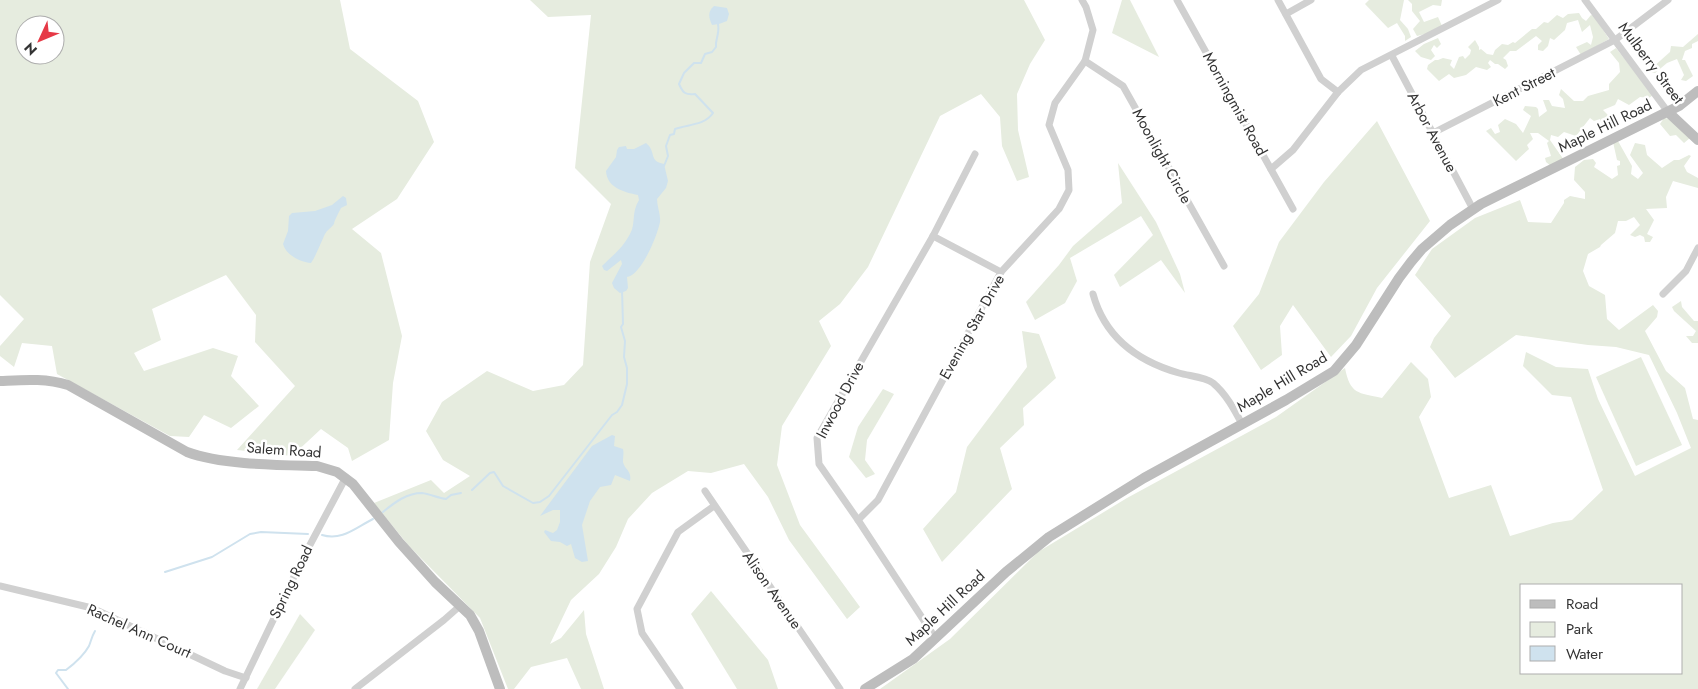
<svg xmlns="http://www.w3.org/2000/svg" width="1698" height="689" font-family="Jost,sans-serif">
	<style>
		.green { fill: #e6ecdf; fill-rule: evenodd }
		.water { fill: #cfe2ee }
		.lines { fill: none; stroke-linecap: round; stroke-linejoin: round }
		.stream { stroke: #cfe2ee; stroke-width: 2 }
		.street { stroke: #d0d0d0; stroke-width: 7 }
		.secondary { stroke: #bdbdbd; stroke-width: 10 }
		.labels { text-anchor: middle; stroke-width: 5; stroke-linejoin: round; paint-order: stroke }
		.street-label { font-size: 15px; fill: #333; stroke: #fff }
	</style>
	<rect width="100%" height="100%" fill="#fff"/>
	<g class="green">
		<path d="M0 0H340L350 49 418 101 434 142 397 199 352 229 381 253 402 336 393 383 389 440 352 461 348 448 321 429 292 456 237 450 295 386 255 342 256 315 226 275 152 309 161 340 134 353 144 371 213 348 238 356 231 376 259 406 231 428 204 415 189 437 170 436 57 374 52 346 22 343 14 367 0 356V346L24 319 0 295ZM25 25H55V55H25Z"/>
		<polygon points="530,0 1024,0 1045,40 1030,64 1017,94 1018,130 1029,177 1017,181 1002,146 1000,117 981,94 940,116 868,267 840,304 819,321 831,346 782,426 777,465 800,525 860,607 847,619 789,540 768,497 744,464 711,473 688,471 652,493 628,519 616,547 599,574 571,600 550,644 561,638 584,610 586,634 604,689 581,689 567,658 531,667 514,689 508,689 480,618 409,546 374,503 431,480 444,493 470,476 443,460 426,431 442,402 487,371 533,391 564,385 583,365 590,262 611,204 575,168 591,15 548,17"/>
		<polygon points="1122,0 1130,0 1159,57 1112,33"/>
		<polygon points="1369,0 1404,0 1400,20 1408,29 1411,37 1405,41 1405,36 1397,23 1388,28 1365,4"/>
		<polygon points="1408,0 1442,0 1441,6 1433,5 1419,12 1424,22 1438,17 1442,26 1429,33 1417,36 1413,29 1420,21 1412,11 1412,4"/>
		<polygon points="1579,13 1582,18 1586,21 1591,15 1594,16 1609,39 1581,55 1576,47 1587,42 1591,45 1593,37 1590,25 1582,32 1578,20 1567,23 1565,30 1554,40 1550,38 1548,46 1543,51 1538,50 1538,45 1542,41 1536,36 1516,51 1510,51 1503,58 1506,60 1508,66 1505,69 1498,64 1495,64 1490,60 1488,63 1491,67 1487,70 1476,67 1466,75 1454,78 1449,74 1439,81 1427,69 1428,65 1435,60 1438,60 1443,58 1452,60 1450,65 1454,69 1459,57 1463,56 1465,59 1470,54 1471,50 1468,47 1475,40 1479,47 1479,50 1481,49 1487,54 1493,55 1495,50 1502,44 1508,45 1513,42 1515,43 1532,29 1536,29 1544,22 1548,23 1557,15 1563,18 1568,14"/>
		<polygon points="1698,34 1698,41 1692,44 1692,48 1685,51 1682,60 1685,60 1693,76 1686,81 1681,80 1684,75 1677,59 1667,63 1655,73 1651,72 1652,68 1670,52 1671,46 1683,47"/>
		<polygon points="1438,38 1441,44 1437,48 1434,45 1431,50 1435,56 1431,60 1421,57 1415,51 1424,44"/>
		<polygon points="1616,48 1653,95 1649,98 1640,97 1629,105 1618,99 1615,105 1603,110 1610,117 1612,124 1606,127 1601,122 1600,119 1594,121 1590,118 1576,136 1564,132 1558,137 1551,135 1550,140 1564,160 1552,167 1546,162 1545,158 1551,156 1547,143 1549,141 1538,133 1530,133 1533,139 1527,145 1529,149 1516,161 1486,131 1491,128 1495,134 1500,132 1498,125 1505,119 1516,124 1523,133 1531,116 1523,110 1525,106 1536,107 1538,109 1539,117 1547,111 1543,100 1549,100 1552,106 1565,108 1563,99 1559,95 1561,89 1574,101 1583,101 1588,96 1609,90 1609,84 1620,72 1619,63 1610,52"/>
		<polygon points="1664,118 1671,119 1690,138 1684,143 1676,135 1670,136 1660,124"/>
		<polygon points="1377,121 1430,221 1377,288 1351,336 1331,357 1293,305 1280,326 1282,355 1261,370 1233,326 1259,294 1279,242 1324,182"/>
		<path d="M1618 141 1632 166 1631 174 1638 179 1643 173 1630 155 1635 143 1645 145 1647 155 1662 168 1674 160H1679L1689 155 1691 156 1684 166 1687 172 1698 178V188L1673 181 1666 197 1667 208 1646 209 1654 220 1647 234 1653 237 1650 242H1645L1644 237 1640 235 1635 237 1630 235 1640 225 1634 217 1626 221H1618L1615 233 1601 245 1600 247 1588 254 1583 271 1589 286 1605 295 1607 319 1619 330 1653 305 1658 311 1657 317 1645 331 1666 371 1685 388 1693 419 1698 420V689H880L950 639 1038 552 1127 498 1276 417 1345 368C1350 394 1358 393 1382 398L1411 362 1428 379 1431 397 1419 417 1449 498 1491 485 1510 536 1553 523 1572 520 1603 490 1571 397 1552 395 1523 366 1526 352 1556 367 1588 369 1598 399 1635 476 1691 448 1677 413 1649 355 1616 347 1588 345 1516 335 1455 378 1430 347 1434 338 1451 316 1415 275 1432 249 1475 218 1520 200 1528 222 1551 223 1564 203V200L1570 196 1585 199V192L1574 180 1575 167 1584 160 1593 159 1596 163 1594 167 1612 179 1618 175 1617 166 1620 165V161L1617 160 1613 142ZM1522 585H1682V673H1522Z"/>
		<polygon points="1118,163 1156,222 1180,274 1185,293 1161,260 1120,287 1114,275 1153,235 1141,216 1070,258 1077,281 1065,303 1035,320 1026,302 1059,265 1073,246 1122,203"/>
		<polygon points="1681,301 1682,307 1694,321 1698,321 1698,343 1692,343 1686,336 1693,336 1696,331 1674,311 1672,307"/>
		<polygon points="1022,331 1039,334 1056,378 1023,408 1024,425 1000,448 1012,489 942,562 923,529 956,492 967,447 1027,367"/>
		<polygon points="1641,357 1682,445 1636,466 1596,377"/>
		<polygon points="883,389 894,394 867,440 865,460 875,474 866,478 849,457 858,427"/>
		<polygon points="711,591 768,660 778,689 737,689 691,614"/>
		<polygon points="300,614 315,630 275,689 257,689"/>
	</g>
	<g class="water">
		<path d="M714 6 727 8 729 14 727 21 719 24 712 25C709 18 707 12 714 6Z"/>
		<path d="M646 143C657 152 648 161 664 164L668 181 666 188 657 199C657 207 661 215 660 222 657 237 641 275 627 277L628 288 626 291 620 293 614 288 612 283 622 264 621 260 607 271 604 270 602 266C614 254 622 249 630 234 636 223 631 213 639 200L638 195C624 192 607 188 606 171L616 157 617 150 619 147 626 146 627 149H634Z"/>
		<path d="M343 196 346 198 347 205 341 208C339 212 334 221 334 224 331 228 327 230 325 234 321 242 316 256 311 263 300 262 286 255 283 244L288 231 289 216 292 213 315 211 332 205Z"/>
		<path d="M612 435 615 436 614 446 623 449C624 453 623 457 623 462 625 470 632 471 630 481L615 475 611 485 600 487 590 501 582 525 588 561 582 562 575 558 571 544 567 546 560 542 551 541 544 532 545 530 553 533 557 530 560 522V510H553L540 516 592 446Z"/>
	</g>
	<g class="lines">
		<g class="stream">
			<path d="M664 166 668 156 666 146 670 135 674 134 675 129C688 124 704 126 713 113L695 94C685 95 683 93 679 84L684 73 694 63H701L705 54 712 52 716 47C715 39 720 34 718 24"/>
			<polyline points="472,490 490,473 494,472 503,486 533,503 540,502 549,496 612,415 617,412 622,405 627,384 627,368 624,357 625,341 621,327 623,324 622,290"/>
			<path d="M383 512C395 502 407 493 422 493 430 494 438 498 446 499L451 495 461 493"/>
			<path d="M322 535C342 541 355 528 373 519"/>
			<polyline points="165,572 212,557 250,534 261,532 308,534"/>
			<path d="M68 689 56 673 58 670H66C74 664 84 655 89 646 91 641 92 636 95 631"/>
		</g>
		<g class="street">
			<polyline points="1177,0 1293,209"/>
			<polyline points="1278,0 1321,79 1338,92"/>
			<polyline points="1585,0 1668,112"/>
			<polyline points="1286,14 1311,0"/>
			<polyline points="1392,56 1473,209"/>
			<polyline points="1085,61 1123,86 1224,266"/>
			<polyline points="1433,133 1615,40 1668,0"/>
			<polyline points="1271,169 1293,150 1338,92 1361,70 1498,0"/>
			<polyline points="933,236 1001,272"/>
			<path d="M1093 294C1105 338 1137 361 1179 373 1189 376 1205 377 1213 383 1226 394 1234 409 1242 424"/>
			<polyline points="1663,294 1686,271 1698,248"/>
			<polyline points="705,491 840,689"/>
			<polyline points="858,520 878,500 1001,272 1059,209 1069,190 1068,170 1049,125 1055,103 1085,61 1093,30 1086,7 1082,0"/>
			<polyline points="0,586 92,608 225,671 246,678"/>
			<polyline points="936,639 858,520 819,464 817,438 933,236 975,154"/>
			<polyline points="240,689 303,558 346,477"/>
			<polyline points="355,689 444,620 461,605"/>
			<polyline points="680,689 642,633 637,609 678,532 714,506"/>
		</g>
		<g class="secondary">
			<polyline points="1668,112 1698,140"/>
			<path d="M0 381C23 380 45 378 68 385L187 452C222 465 279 465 317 466L337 472 353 484 399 542 435 582 470 615 479 631 500 689"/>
			<polyline points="865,689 913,659 1006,572 1049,537 1144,478 1286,400 1334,371 1356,345 1399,278 1411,262 1422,249 1450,225 1481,204 1679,106 1698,91"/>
		</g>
	</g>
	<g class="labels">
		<g class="street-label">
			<text transform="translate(1651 63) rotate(53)" y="5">Mulberry Street</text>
			<text transform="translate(1524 87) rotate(-27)" y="5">Kent Street</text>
			<text transform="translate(1235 104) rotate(61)" y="5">Morningmist Road</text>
			<text transform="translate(1605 126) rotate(-26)" y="5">Maple Hill Road</text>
			<text transform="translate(1432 132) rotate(62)" y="5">Arbor Avenue</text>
			<text transform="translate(1162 156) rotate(61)" y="5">Moonlight Circle</text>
			<text transform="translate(972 327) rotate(-61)" y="5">Evening Star Drive</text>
			<text transform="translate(1282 382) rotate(-31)" y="5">Maple Hill Road</text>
			<text transform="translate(840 400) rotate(-62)" y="5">Inwood Drive</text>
			<text transform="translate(284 450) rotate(4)" y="5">Salem Road</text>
			<text transform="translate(291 582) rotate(-64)" y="5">Spring Road</text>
			<text transform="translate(772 590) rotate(55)" y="5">Alison Avenue</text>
			<text transform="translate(945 608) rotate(-43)" y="5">Maple Hill Road</text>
			<text transform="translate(139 631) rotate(24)" y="5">Rachel Ann Court</text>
		</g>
	</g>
	<rect x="1520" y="584" width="162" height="90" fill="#ffffff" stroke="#adadad"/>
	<rect x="1530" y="600" width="25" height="8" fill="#bdbdbd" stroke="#adadad"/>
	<text x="1566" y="609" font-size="15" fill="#333333">Road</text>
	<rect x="1530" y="622" width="25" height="15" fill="#e6ecdf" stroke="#adadad"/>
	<text x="1566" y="634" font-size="15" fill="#333333">Park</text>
	<rect x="1530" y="646" width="25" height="15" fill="#cfe2ee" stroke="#adadad"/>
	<text x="1566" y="659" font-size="15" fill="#333333">Water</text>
	<g transform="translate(40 40) rotate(226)"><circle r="24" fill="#ffffff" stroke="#adadad"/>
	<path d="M0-4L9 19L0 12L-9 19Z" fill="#e63946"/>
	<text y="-8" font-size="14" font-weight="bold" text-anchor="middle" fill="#333333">N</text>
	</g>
</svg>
